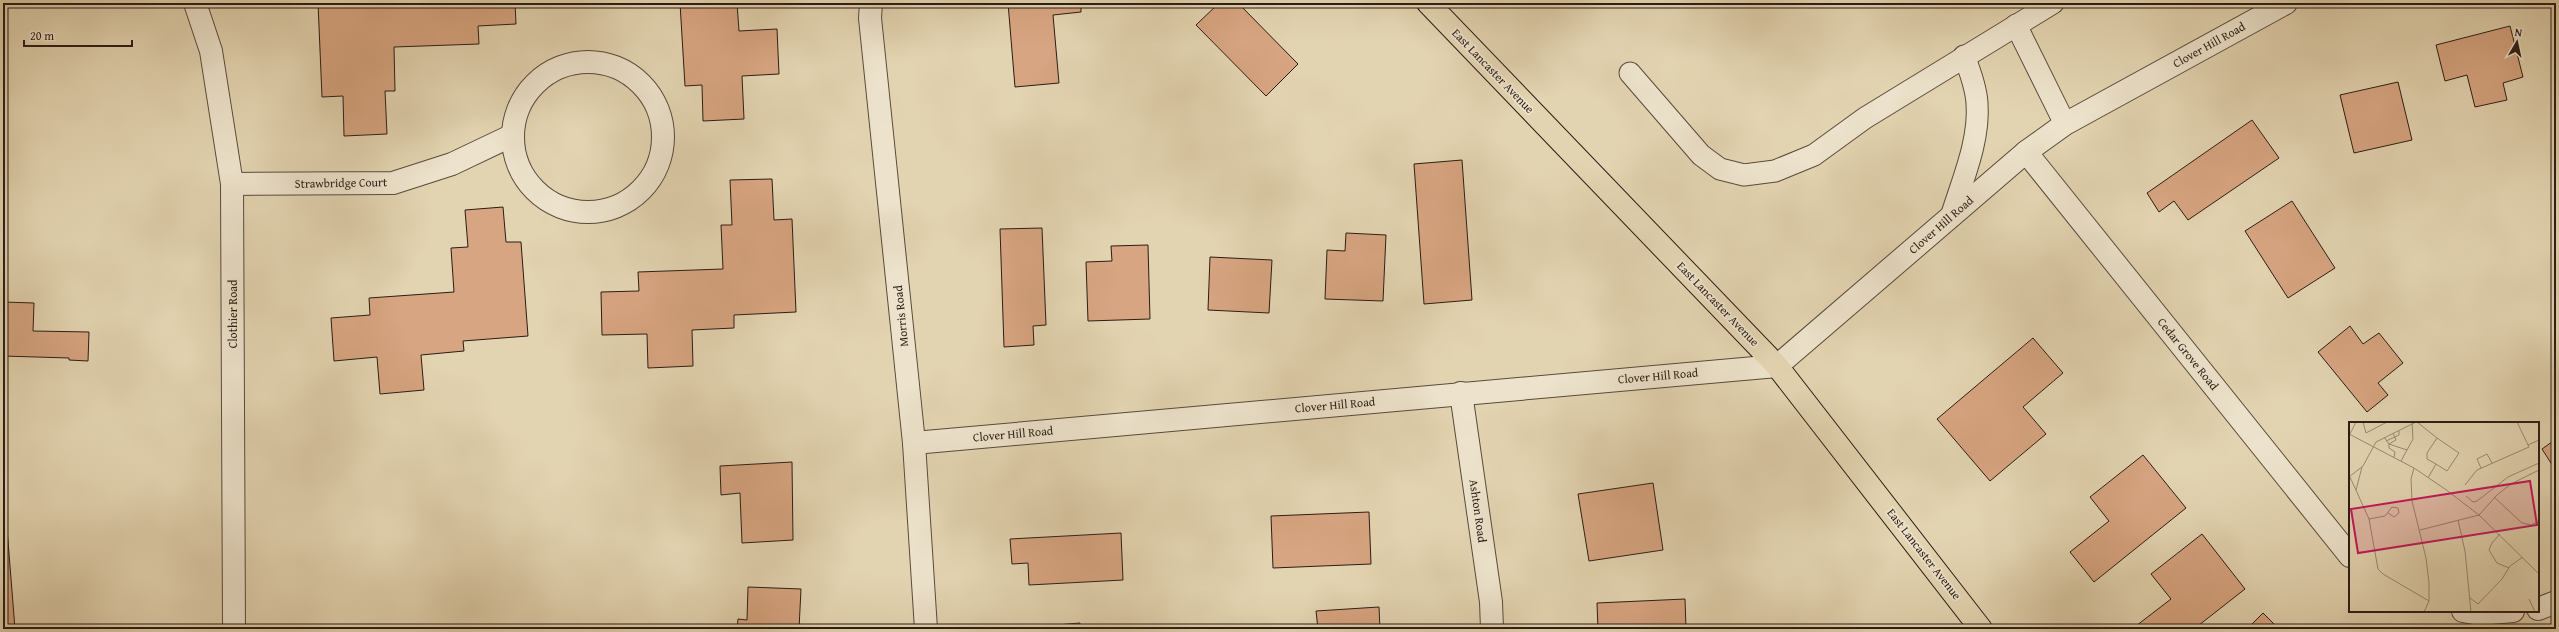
<svg xmlns="http://www.w3.org/2000/svg" width="2559" height="632" font-family="'Gentium Book Plus',serif">
	<style>
		.building { fill: #d7a581; stroke: #2b1c14 }
		.lines { fill: none; stroke-linecap: round; stroke-linejoin: round }
		.lane-casing { stroke: #594a3b; stroke-width: 23 }
		.street-casing { stroke: #594a3b; stroke-width: 24 }
		.highway-casing { stroke: #2b1c14; stroke-width: 24 }
		.lane { stroke: #ede3cc; stroke-width: 21 }
		.street { stroke: #ede3cc; stroke-width: 22 }
		.highway { stroke: #e3d4b1; stroke-width: 22 }
		.labels { text-anchor: middle; stroke-width: 3.5; stroke-linejoin: round; paint-order: stroke }
		.street-label { font-size: 12px; fill: #2b1c14; stroke: #ede3cc }
		.inset-road { fill: none; stroke: #998a72; stroke-width: 1 }
		.view { fill: #c2185b; fill-opacity: 0.15; stroke: #c2185b; stroke-width: 2 }
		.inset-edge { fill: none; stroke: #2b1c14; stroke-width: 2 }
	</style>
	<rect width="100%" height="100%" fill="#e3d4b1"/>
	<filter id="stains"><feTurbulence type="fractalNoise" baseFrequency=".005" numOctaves="4"/><feColorMatrix values="0 0 0 0 .2 0 0 0 0 .09 0 0 0 0 .02 0 0 0 .5 -.17"/></filter>
	<radialGradient id="worn" r=".72"><stop offset=".6" stop-color="#630" stop-opacity="0"/><stop offset="1" stop-color="#630" stop-opacity=".3"/></radialGradient>
	<g class="building">
		<polygon points="318,3 515,3 516,24 478,26 479,44 394,47 395,91 385,91 387,134 344,136 343,96 322,97"/>
		<polygon points="680,3 737,3 739,31 777,29 779,74 742,76 744,119 703,121 702,85 685,86"/>
		<polygon points="1008,3 1081,3 1081,12 1053,15 1059,83 1015,87"/>
		<polygon points="1219,3 1238,3 1298,64 1266,96 1196,25"/>
		<polygon points="2510,26 2523,77 2503,83 2507,100 2475,107 2467,75 2445,81 2436,45"/>
		<polygon points="2398,82 2412,140 2354,153 2340,95"/>
		<polygon points="2252,120 2279,158 2188,220 2174,201 2159,212 2147,193"/>
		<polygon points="1462,160 1472,300 1424,304 1414,164"/>
		<polygon points="772,179 774,220 792,219 796,312 734,315 734,328 692,330 693,366 648,368 647,334 602,335 601,292 639,291 638,272 723,269 721,225 732,225 730,180"/>
		<polygon points="2292,201 2335,268 2288,298 2245,231"/>
		<polygon points="503,207 506,242 521,242 528,336 463,341 464,351 421,355 424,390 380,394 377,357 334,361 331,318 370,315 369,298 454,292 451,248 468,247 465,210"/>
		<polygon points="1042,228 1046,325 1033,326 1034,345 1004,347 1000,229"/>
		<polygon points="1346,233 1386,235 1383,301 1325,299 1327,250 1345,251"/>
		<polygon points="1148,245 1150,319 1088,321 1086,262 1112,261 1111,246"/>
		<polygon points="1210,257 1272,260 1269,313 1208,310"/>
		<polygon points="3,302 34,303 33,331 89,332 88,361 69,360 69,358 3,356"/>
		<polygon points="2350,326 2363,344 2379,333 2403,363 2378,383 2388,395 2367,412 2318,352"/>
		<polygon points="2033,338 2063,373 2023,407 2046,434 1990,481 1937,419"/>
		<polygon points="2556,439 2556,471 2542,449"/>
		<polygon points="2143,455 2186,508 2094,582 2070,552 2109,521 2090,497"/>
		<polygon points="792,462 793,540 742,543 740,493 721,495 720,466"/>
		<polygon points="1653,483 1663,550 1589,561 1578,494"/>
		<polygon points="1369,512 1371,564 1273,568 1271,516"/>
		<polygon points="3,516 6,516 15,629 3,629"/>
		<polygon points="1121,533 1123,580 1029,585 1028,563 1012,564 1010,539"/>
		<polygon points="2202,534 2245,589 2194,629 2132,629 2171,599 2151,574"/>
		<polygon points="748,587 801,589 799,629 737,629 738,619 747,620"/>
		<polygon points="1685,599 1686,629 1598,629 1597,603"/>
		<polygon points="1379,607 1380,629 1318,629 1316,611"/>
		<polygon points="2263,613 2279,629 2247,629"/>
		<polygon points="1080,623 1080,629 1033,629 1033,627"/>
	</g>
	<g class="lines">
		<g class="lane-casing">
			<g id="lane">
				<polyline points="2016,25 2065,124"/>
				<polyline points="1630,73 1701,155 1720,169 1744,175 1775,171 1814,155 1865,118 2053,3"/>
				<path d="M1951 217C1962 181 1980 141 1977 103 1976 87 1970 71 1964 56"/>
			</g>
		</g>
		<g class="street-casing">
			<g id="street">
				<polyline points="195,3 211,51 232,184 234,629"/>
				<polyline points="871,3 870,18 914,443 926,629"/>
				<circle cx="588" cy="137" r="75"/>
				<polyline points="2026,152 2350,556"/>
				<polyline points="232,184 393,183 452,164 513,135"/>
				<polyline points="1461,393 1491,602 1492,629"/>
				<polyline points="914,443 1777,366 2026,152 2065,124 2286,3"/>
				<polyline points="2538,609 2556,602"/>
				<polyline points="2463,611 2479,614 2513,611"/>
			</g>
		</g>
		<g class="highway-casing">
			<polyline id="highway" points="1428,3 1777,366 1981,629"/>
		</g>
		<use href="#lane" class="lane"/>
		<use href="#street" class="street"/>
		<use href="#highway" class="highway"/>
	</g>
	<g class="labels">
		<g class="street-label">
			<text transform="translate(2209 45) rotate(-29)" y="4">Clover Hill Road</text>
			<text transform="translate(1493 71) rotate(46)" y="4">East Lancaster Avenue</text>
			<text transform="translate(341 183) rotate(-1)" y="4">Strawbridge Court</text>
			<text transform="translate(1941 225) rotate(-41)" y="4">Clover Hill Road</text>
			<text transform="translate(1718 304) rotate(46)" y="4">East Lancaster Avenue</text>
			<text transform="translate(233 314) rotate(-90)" y="4">Clothier Road</text>
			<text transform="translate(901 316) rotate(-96)" y="4">Morris Road</text>
			<text transform="translate(2188 354) rotate(51)" y="4">Cedar Grove Road</text>
			<text transform="translate(1658 376) rotate(-5)" y="4">Clover Hill Road</text>
			<text transform="translate(1335 405) rotate(-5)" y="4">Clover Hill Road</text>
			<text transform="translate(1013 434) rotate(-5)" y="4">Clover Hill Road</text>
			<text transform="translate(1478 511) rotate(82)" y="4">Ashton Road</text>
			<text transform="translate(1924 554) rotate(52)" y="4">East Lancaster Avenue</text>
		</g>
	</g>
	<g transform="translate(2349 422)">
		<rect width="190" height="190" fill="#e3d4b1"/>
		<path class="inset-road" d="M14 0 17 11 38 0M68 0 88 16M44 11 47 18 40 22V26L46 30 45 35M0 12 65 46 96 67 130 93 190 152M1 12 7 0M35 15 40 22 58 28M37 19 50 13V9M179 23 190 18M52 39 64 17 63 1M65 46 62 57 63 79 77 136 80 161V179L75 190M132 46 128 37 138 32 143 41M0 55 14 44 27 20 67 0M1 55 20 97 29 147 34 152 80 179M79 56 87 42 78 37V31L88 16 110 31 98 49 87 42M116 63 128 48 180 25 168 0M7 68 13 45M117 74 124 80 128 79 159 55 190 41M145 75 173 101 182 103 190 99M20 97 36 94 43 85 49 86 50 91 45 95 39 91M109 98 116 129 122 190M71 108 130 93 148 73 162 62 190 48M151 112 143 121 140 128 148 141 160 146M121 176 129 182 153 157 161 144 174 135M180 177 186 190"/>
		<path class="view" d="M181 59 188 103 9 131 2 87Z"/>
		<rect width="190" height="190" class="inset-edge"/>
	</g>
	<rect width="2559" height="632" fill="none" stroke="#e3d4b1" stroke-width="16"/>
	<rect x="4" y="4" width="2551" height="624" fill="none" stroke="#2b1c14" stroke-width="2"/>
	<rect x="8" y="8" width="2543" height="616" fill="none" stroke="#2b1c14"/>
	<g transform="translate(2517 42) rotate(9)" stroke="#ede3cc" stroke-width="3" paint-order="stroke">
	<path d="M0-3L7 15L0 10L-7 15Z" fill="#2b1c14"/>
	<text y="-6" font-size="11" font-weight="bold" text-anchor="middle" fill="#2b1c14">N</text>
	</g>
	<path d="M24 40v6h108v-6" fill="none" stroke="#2b1c14" stroke-width="2"/>
	<text x="30" y="40" font-size="12" fill="#2b1c14" stroke="#ede3cc" stroke-width="3" paint-order="stroke">20 m</text>
	<rect width="100%" height="100%" filter="url(#stains)"/>
	<rect width="100%" height="100%" fill="url(#worn)"/>
</svg>
